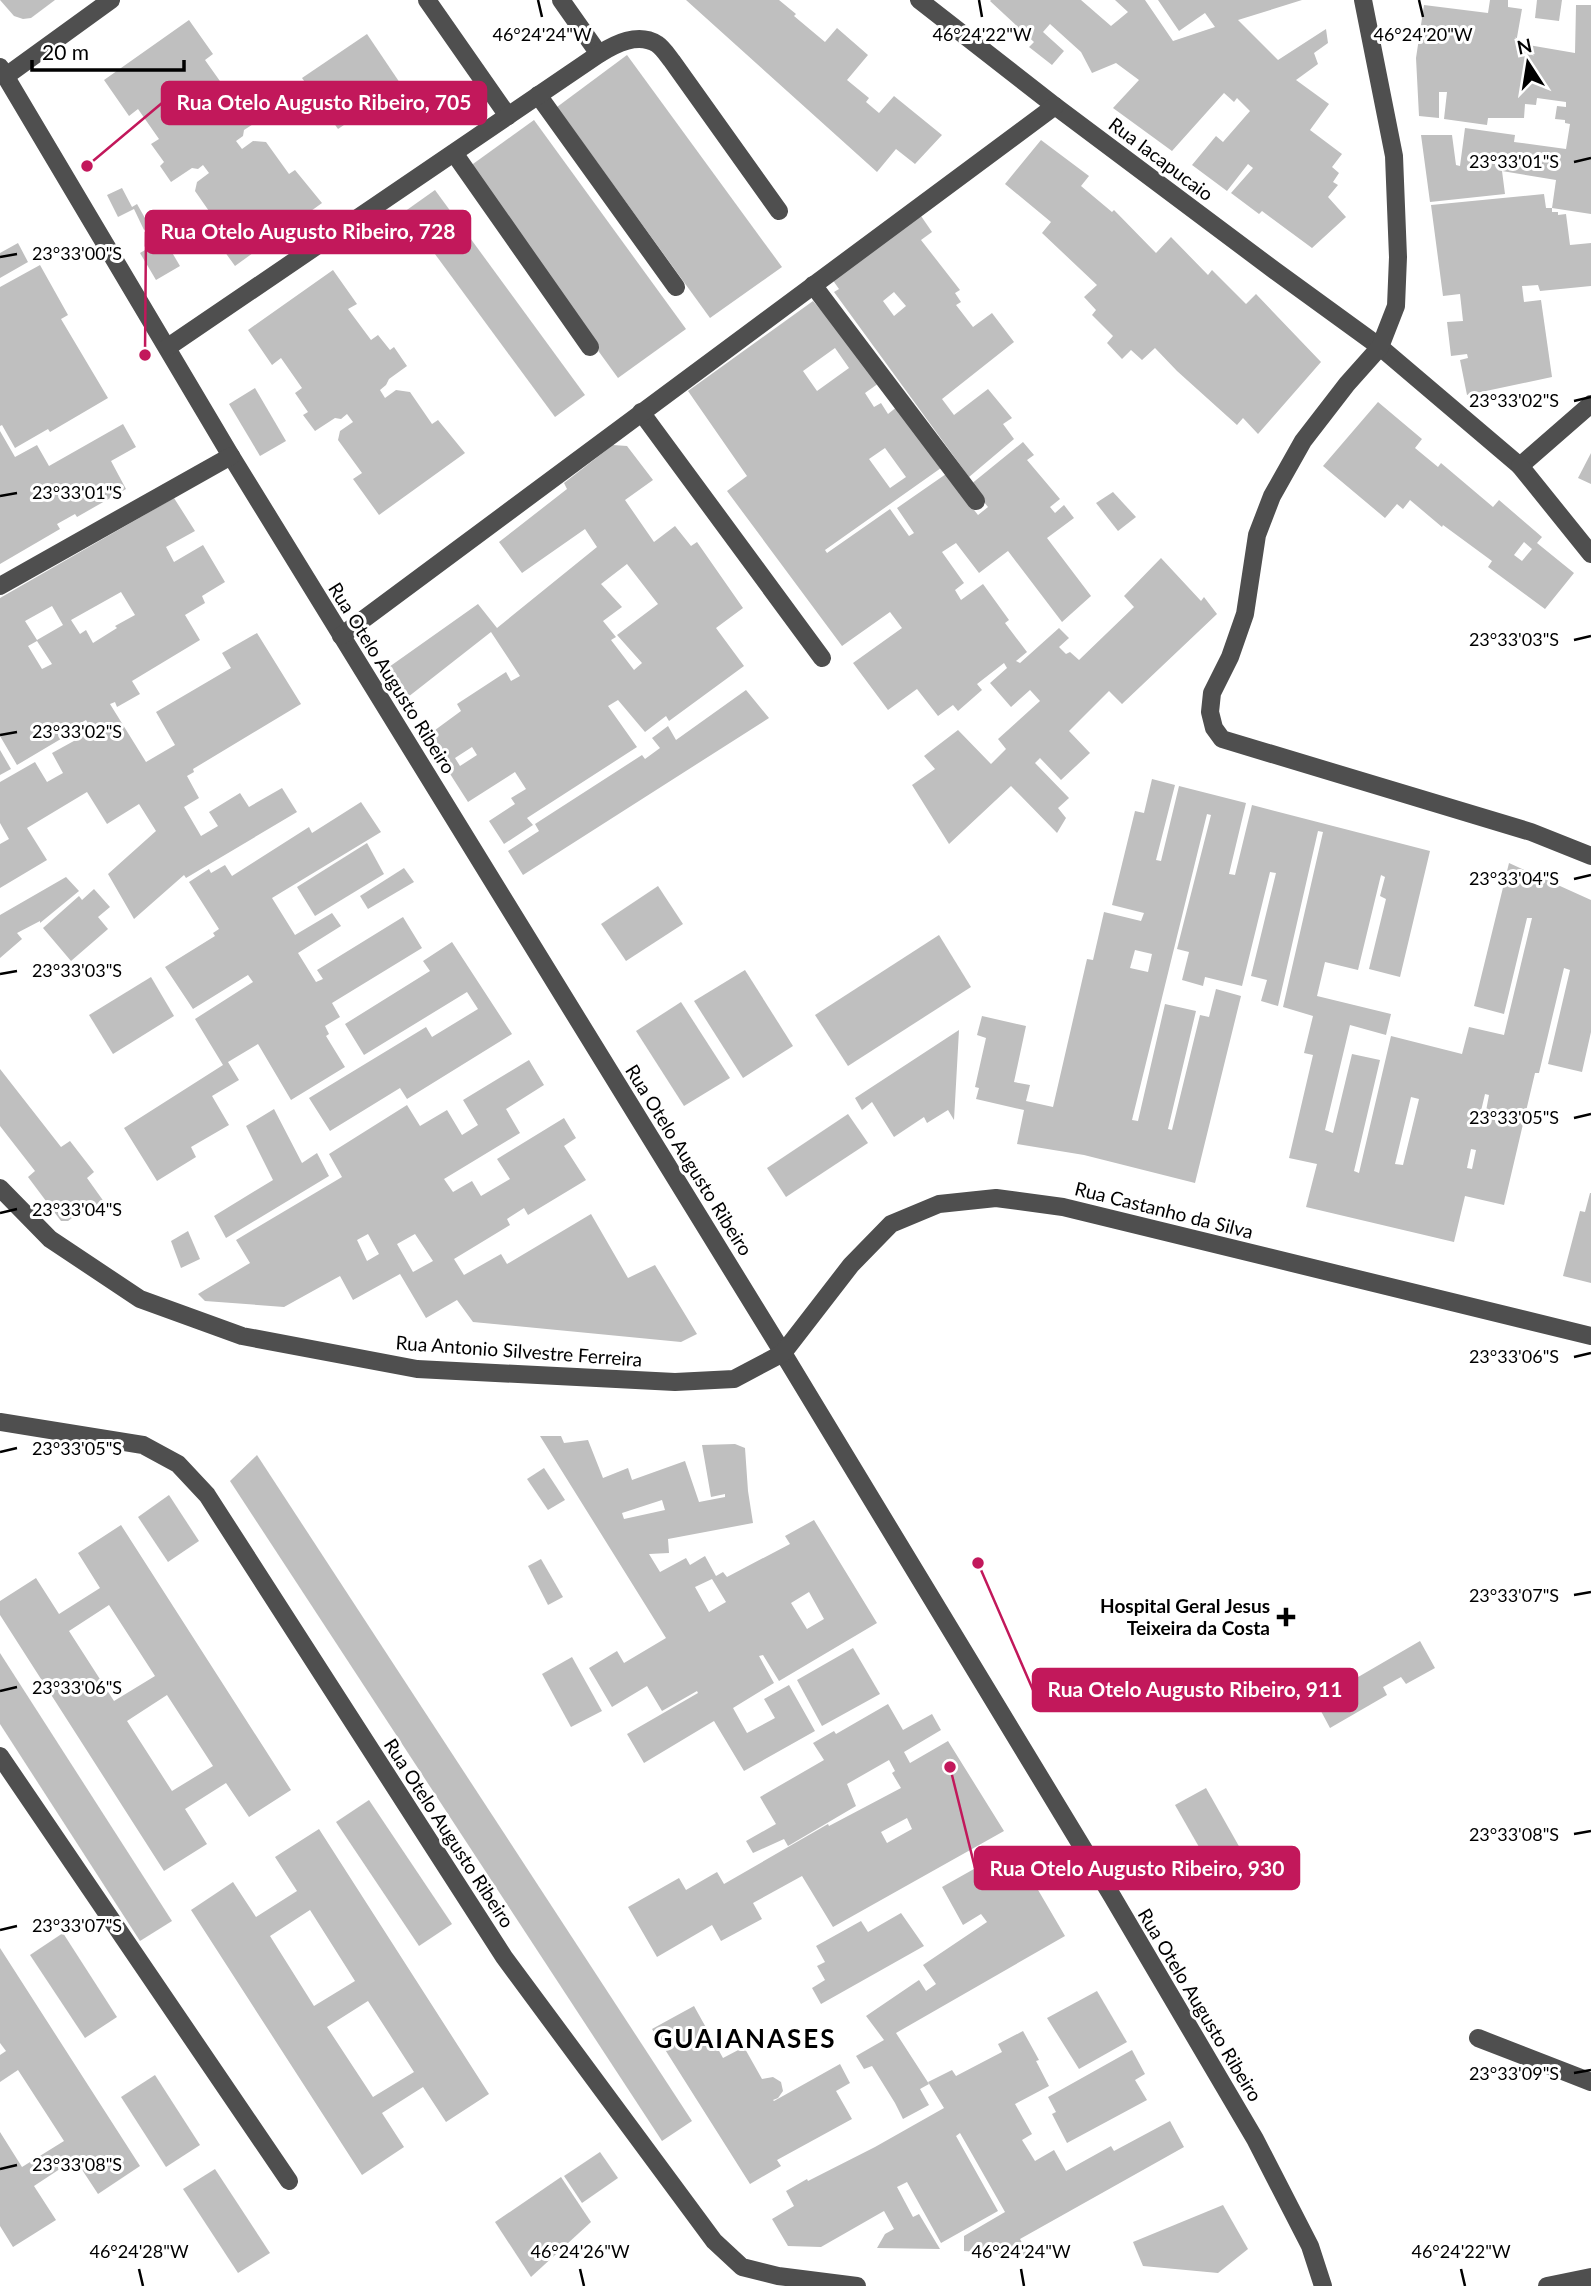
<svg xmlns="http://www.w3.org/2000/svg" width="1591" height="2286" font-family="Lato,sans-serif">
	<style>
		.building { fill: #bfbfbf; fill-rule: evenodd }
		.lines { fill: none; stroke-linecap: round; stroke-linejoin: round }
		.minor { stroke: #4f4f4f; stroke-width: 18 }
		.ticks { fill: none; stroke: #000; stroke-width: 2.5 }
		.poi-dot { fill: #000; stroke: #fff; stroke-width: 2.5 }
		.labels { text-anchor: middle; stroke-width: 6; stroke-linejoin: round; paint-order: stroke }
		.street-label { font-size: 19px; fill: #000; stroke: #fff }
		.poi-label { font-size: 19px; font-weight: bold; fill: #000; stroke: #fff; text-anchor: end }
		.district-label { font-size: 26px; font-weight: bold; letter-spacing: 2px; fill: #000; stroke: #fff }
		.ticks-label { font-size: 18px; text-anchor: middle; fill: #000; stroke: #fff; stroke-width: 6; stroke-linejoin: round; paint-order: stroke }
		.leader { fill: none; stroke: #c2185b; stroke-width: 2.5 }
		.callout-dot { fill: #c2185b; stroke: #fff; stroke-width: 2.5 }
		.callout { fill: #c2185b; stroke: #c2185b; stroke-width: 2.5 }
		.callout-label { font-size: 21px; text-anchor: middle; font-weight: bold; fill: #fff }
	</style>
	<rect width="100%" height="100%" fill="#fff"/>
	<g class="building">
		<polygon points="0,0 55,0 31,18 23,19 14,16"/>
		<polygon points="686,0 779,0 796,14 794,16 825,42 837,28 868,55 847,80 869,98 866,102 879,113 894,96 942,135 915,164 896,149 877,172"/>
		<polygon points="991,0 1081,0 1111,26 1128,12 1115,0 1145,0 1173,41 1215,27 1205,13 1179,31 1158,0 1302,0 1238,20 1278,60 1326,29 1328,43 1314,53 1318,64 1296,80 1329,104 1310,130 1342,154 1332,167 1339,173 1333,182 1338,185 1328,197 1346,217 1312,248 1262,211 1259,214 1231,193 1253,168 1248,164 1227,191 1192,165 1216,136 1223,142 1250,111 1237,98 1234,102 1224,93 1172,151 1113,108 1139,80 1116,63 1092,73 1081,52 1050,24 1043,32 1064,51 1052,65 1029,47 1034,42 990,1"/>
		<polygon points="1490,0 1508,0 1508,7 1522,9 1516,43 1575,53 1576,5 1591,5 1591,214 1552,208 1556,180 1502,171 1505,194 1430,202 1421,135 1452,135 1456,165 1460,166 1465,128 1515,135 1514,142 1566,149 1570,124 1565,123 1565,120 1555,119 1557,106 1566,107 1566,102 1537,98 1536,105 1525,104 1524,118 1488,118 1487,125 1444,119 1447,92 1439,92 1439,118 1419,116 1416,58 1424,5 1488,13"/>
		<polygon points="1537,0 1562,0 1559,21 1535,18"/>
		<polygon points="189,20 213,54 205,60 227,91 235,85 246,101 250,98 264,117 244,130 243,136 236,141 242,149 253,141 266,142 289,174 295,170 322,203 235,266 209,230 218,224 195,191 197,182 209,173 203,165 198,169 192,168 171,182 160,166 164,162 151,144 159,139 138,109 129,116 104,80"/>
		<polygon points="367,34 402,86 338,129 302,78"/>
		<polygon points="627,55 782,267 710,318 557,107"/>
		<polygon points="534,120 686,329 618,378 466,169"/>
		<polygon points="1041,140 1089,176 1081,186 1112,212 1114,210 1156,253 1171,237 1208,275 1212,270 1246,304 1256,294 1321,362 1258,434 1243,418 1237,425 1177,371 1155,348 1142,360 1131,350 1122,359 1107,343 1113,336 1092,315 1096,310 1084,297 1097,285 1042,233 1051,222 1005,184"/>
		<polygon points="122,188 132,207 137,204 150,227 144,230 134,209 118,217 107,195"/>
		<polygon points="435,190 585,395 555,417 404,212"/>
		<polygon points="1544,194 1546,208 1552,208 1552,212 1558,212 1558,215 1566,214 1570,245 1591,243 1591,286 1540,291 1538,285 1522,286 1524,302 1541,300 1552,377 1467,395 1460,360 1468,358 1467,354 1451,356 1447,322 1463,321 1460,294 1443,296 1431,205"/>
		<path d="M921 216 932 232 921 240 960 290 955 293 961 302 956 305 973 327 992 313 1014 342 942 399 954 415 988 389 1012 418 1003 424 1014 439 969 477 834 292 839 289 832 279ZM894 292 906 306 894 316 883 301Z"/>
		<polygon points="164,239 180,266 156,280 140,253"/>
		<polygon points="18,243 28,262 0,278 0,253"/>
		<polygon points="40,265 68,315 61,319 108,398 50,432 48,429 15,448 2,425 0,426 0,287"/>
		<polygon points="333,270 357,304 348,309 371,340 378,335 390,350 394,347 407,366 389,379 386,385 380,390 385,398 396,390 410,392 432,424 438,420 465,453 379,515 353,479 362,473 338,440 340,431 353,422 347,414 341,419 335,418 315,431 303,415 308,412 295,393 302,388 281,358 272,365 248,330"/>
		<path d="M813 301 847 340 879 383 865 393 874 407 881 403 888 414 898 406 941 468 825 550 827 553 890 509 909 536 914 533 897 508 946 474 978 515 988 507 970 485 1023 442 1034 455 1027 460 1060 499 1050 507 1055 513 1064 505 1074 518 1047 538 1091 596 1062 622 1008 551 979 573 956 543 942 552 964 583 955 590 961 600 983 584 1009 620 1005 623 1027 652 1016 661 1020 663 1059 628 1069 638 1059 647 1066 654 1070 652 1079 660 1134 607 1124 596 1161 558 1201 601 1204 597 1217 614 1122 704 1109 691 1069 731 1090 753 1061 780 1040 758 1035 763 1069 798 1058 808 1066 818 1057 833 1011 786 949 844 912 785 935 769 924 756 958 730 991 764 1006 749 998 739 1040 701 1030 690 1011 707 990 683 1007 668 1004 663 977 684 982 690 958 711 953 705 938 716 917 689 888 710 853 663 902 628 890 612 842 646 727 491 747 476 688 391ZM835 348 849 368 817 391 803 371ZM885 448 906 477 890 488 869 459Z"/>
		<polygon points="255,388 286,441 260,456 229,404"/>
		<path d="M1378 402 1422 439 1415 448 1438 467 1441 463 1493 507 1499 500 1542 537 1537 543 1574 573 1545 609 1488 567 1492 561 1443 525 1442 527 1410 500 1403 509 1397 504 1385 518 1323 466ZM1524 542 1532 549 1522 561 1514 555Z"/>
		<polygon points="123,424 136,447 111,461 126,489 77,517 75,514 57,524 60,529 0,564 0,431 15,457 37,445 49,466"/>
		<path d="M613 445 627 446 653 480 625 500 654 542 675 526 691 546 697 542 743 608 716 628 744 666 669 721 666 716 645 732 618 700 608 706 637 747 527 818 533 825 504 844 489 821 515 804 511 798 526 789 515 772 468 802 445 766 450 762 431 733 461 711 457 704 506 672 511 681 520 676 491 632 408 697 389 667 478 604 497 628 597 547 585 529 522 573 499 542 567 489 564 483ZM627 564 658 604 617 635 642 663 634 670 611 640 616 637 603 621 622 607 601 584ZM472 747 477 755 460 766 455 758Z"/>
		<polygon points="1591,453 1591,484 1578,478"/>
		<polygon points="1113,492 1136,517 1118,531 1096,503"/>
		<path d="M174 498 195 531 166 547 174 562 203 545 225 582 202 596 205 603 185 615 200 640 132 681 140 694 117 707 115 702 110 704 146 762 175 745 156 712 231 668 222 653 257 633 301 704 193 769 194 772 187 776 199 798 184 807 201 836 218 826 209 812 240 793 249 807 282 788 297 812 186 878 184 875 134 919 108 874 156 831 139 804 107 824 87 792 27 828 47 860 0 888V844L9 839 0 823V782L35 762 47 782 63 773 52 753 92 731 86 720 79 724 81 727 17 765 0 736V598ZM121 592 135 615 115 626 117 628 93 643 86 630 80 634 71 620ZM52 606 63 625 37 640 25 621ZM37 641 52 664 42 669 28 646Z"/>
		<polygon points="746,690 769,718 523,875 508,851 539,831 535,824 642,755 645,759 660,748 652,738 668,726 676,740"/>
		<polygon points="0,750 11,769 0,775"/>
		<path d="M1152 779 1175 785 1156 860 1161 861 1179 786 1246 803 1229 874 1235 875 1252 805 1430 851 1400 977 1369 969 1386 899 1380 896 1385 877 1381 875 1358 970 1325 962 1317 996 1391 1014 1386 1035 1350 1025 1325 1130 1333 1133 1352 1054 1380 1060 1354 1171 1359 1173 1391 1036 1462 1054 1469 1027 1504 1035 1532 918H1527L1504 1014 1474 1006 1509 863 1591 900V1032L1582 1072 1548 1064 1570 970 1564 968 1539 1073H1535L1504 1205 1465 1196 1454 1242 1306 1207 1317 1164 1289 1158 1313 1055 1304 1053 1313 1016 1283 1007 1323 832 1318 831 1278 1006 1261 1001 1267 980 1251 976 1276 873 1270 872 1242 986 1205 977 1203 986 1182 980 1189 952 1177 949 1211 815 1207 814 1132 1120 1138 1121 1165 1004 1196 1011 1168 1129 1172 1130 1200 1015 1209 1017 1216 989 1241 996 1195 1183 1084 1155 1017 1144 1024 1110 976 1099 979 1088 975 1087 986 1038 977 1035 982 1016 1026 1026 1014 1082 1030 1085 1026 1101 1053 1107 1087 959 1093 960 1104 912 1141 921 1144 913 1112 905 1135 811 1144 813ZM1135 950 1152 954 1148 972 1130 968ZM1485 1094 1489 1095 1486 1111H1481ZM1411 1097 1419 1099 1403 1165 1395 1164ZM1471 1149 1476 1150 1472 1169 1467 1168Z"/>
		<polygon points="361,802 381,832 272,898 295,935 332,913 341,926 298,953 316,982 323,979 317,970 403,917 422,948 332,1003 340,1017 325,1026 329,1034 326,1036 345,1067 291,1100 258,1044 228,1062 239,1080 212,1096 229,1125 191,1147 196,1157 157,1181 124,1128 223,1065 195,1019 253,982 248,975 193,1009 165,967 215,936 213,933 219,929 189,882 209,869 211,873 225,865 232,876 309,827 312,833"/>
		<polygon points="367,843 384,874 315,916 297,887"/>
		<polygon points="404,868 414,882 368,909 360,896"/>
		<polygon points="66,877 79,891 40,923 40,921 17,933 22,939 0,958 0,915"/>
		<polygon points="658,886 683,924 626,961 601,924"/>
		<polygon points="94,889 110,907 98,917 108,929 71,961 43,928 79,896 82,900"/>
		<polygon points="939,935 971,987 848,1066 815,1015"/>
		<polygon points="452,942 512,1034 407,1099 400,1088 330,1131 309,1098 426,1027 432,1037 478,1009 467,992 364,1055 345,1024 430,971 423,961"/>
		<polygon points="745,970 793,1046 743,1078 694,1001"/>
		<polygon points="151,977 174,1016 113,1054 89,1015"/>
		<polygon points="681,1002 730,1078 684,1106 636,1031"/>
		<polygon points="959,1030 954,1120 948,1110 927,1123 924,1117 894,1137 872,1102 862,1110 855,1098"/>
		<path d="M529 1060 544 1085 506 1109 520 1133 444 1179 453 1192 472 1181 481 1196 510 1179 497 1159 564 1118 576 1138 564 1146 586 1180 528 1215 524 1208 507 1219 510 1225 454 1259 464 1275 501 1254 507 1264 591 1214 628 1278 655 1265 697 1334 681 1342 473 1322 457 1300 426 1318 400 1274 353 1300 340 1276 284 1307 205 1301 198 1294 250 1263 236 1240 342 1177 329 1154 407 1105 420 1126 447 1110 462 1135 478 1125 463 1100ZM368 1234 379 1254 367 1261 357 1240ZM415 1234 433 1261 413 1272 397 1244Z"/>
		<polygon points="0,1069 61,1147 70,1141 94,1172 87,1178 107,1206 92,1218 82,1211 68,1221 61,1221 28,1177 35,1171 0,1126"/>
		<polygon points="274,1109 302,1163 317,1153 329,1176 226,1238 214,1216 273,1180 246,1126"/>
		<polygon points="848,1114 868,1143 786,1197 767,1168"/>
		<polygon points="1590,1193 1591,1193 1591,1283 1563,1276 1580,1211 1585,1212"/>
		<polygon points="188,1231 200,1259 181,1268 171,1241"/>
		<path d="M540 1436H561L564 1443 588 1440 603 1478 628 1468 632 1480 685 1461 699 1502 725 1497V1494L711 1497 702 1445 735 1444 745 1448 748 1491 753 1523 668 1539 669 1553 649 1554 660 1572 686 1558 690 1565 705 1556 716 1576 723 1572 727 1577 790 1544 785 1536 814 1520 877 1623 779 1681 763 1655 759 1656 774 1683 733 1708 747 1733 775 1718 764 1699 789 1685 815 1731 744 1771 714 1721 644 1763 627 1734 698 1693 697 1691 662 1711 647 1686 612 1707 589 1668 617 1651 624 1663 666 1638ZM662 1500 665 1510 624 1519 622 1513ZM712 1579 726 1602 709 1612 695 1587ZM809 1592 824 1619 807 1629 791 1603Z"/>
		<polygon points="257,1455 692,2121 662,2141 230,1481"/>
		<polygon points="544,1468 565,1500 548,1510 527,1479"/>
		<polygon points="169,1495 199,1541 168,1562 138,1517"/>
		<path d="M121 1525 291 1790 249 1817 226 1783 185 1809 207 1844 164 1871 0 1615V1601L36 1578 59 1614 100 1588 78 1553ZM109 1605 155 1676 114 1701 69 1631ZM167 1695 213 1766 172 1791 127 1721Z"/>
		<polygon points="541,1559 563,1597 548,1605 528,1566"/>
		<polygon points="1420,1641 1435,1668 1406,1684 1401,1677 1383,1687 1387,1695 1330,1728 1314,1698 1351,1676 1353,1680"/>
		<polygon points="853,1648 880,1694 822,1726 797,1680"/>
		<polygon points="0,1653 172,1921 140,1941 0,1724"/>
		<polygon points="572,1657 602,1711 571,1727 542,1674"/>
		<path d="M888 1704 903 1730 932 1714 941 1730 904 1752 910 1763 948 1741 1004 1831 833 1927 802 1876 753 1903 762 1919 721 1941 712 1925 657 1957 628 1907 679 1878 686 1890 717 1872 724 1884 828 1824 829 1826 901 1788 892 1773 895 1771 889 1760 847 1784 856 1806 788 1846 784 1839 753 1853 746 1841 776 1824 760 1797 824 1760 813 1743 834 1731 836 1734ZM907 1818 912 1829 887 1843 881 1832Z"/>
		<polygon points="1206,1788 1253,1871 1223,1889 1175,1805"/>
		<polygon points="369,1800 452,1924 419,1946 336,1822"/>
		<path d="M319 1829 489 2094 446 2122 423 2087 382 2113 404 2147 362 2175 191 1910 233 1882 256 1917 297 1891 275 1857ZM310 1910 355 1981 314 2006 270 1936ZM368 2001 414 2072 373 2097 327 2027Z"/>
		<polygon points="1013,1847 1065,1936 896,2033 929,2084 920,2089 929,2105 903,2119 895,2103 872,2066 864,2069 856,2056 884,2040 866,2016 919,1980 926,1991 936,1984 923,1965 987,1922 981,1914 963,1925 942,1887"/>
		<polygon points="901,1913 924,1946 821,2004 812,1988 825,1980 817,1966 825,1962 816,1946 861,1921 868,1932"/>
		<polygon points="63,1933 117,2017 85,2038 30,1955"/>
		<polygon points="0,1948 140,2166 98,2194 75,2159 34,2186 56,2220 13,2247 0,2226 0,2132 22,2167 64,2141 18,2070 0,2082 0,2055 6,2051 0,2043"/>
		<polygon points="1097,1991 1127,2042 1079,2069 1047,2018"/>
		<polygon points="694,2006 723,2058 744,2047 762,2079 773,2077 781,2082 783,2091 778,2098 773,2100 774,2101 840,2064 850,2083 836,2091 852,2119 777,2160 781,2166 750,2184 652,2029"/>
		<polygon points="1023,2031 1039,2060 1036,2061 1049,2086 1015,2104 1032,2134 1022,2140 1035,2161 1054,2150 1066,2171 1111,2146 1114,2151 1170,2121 1184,2147 1020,2239 1029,2256 964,2251 964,2236 1005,2212 960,2133 956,2136 998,2211 941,2243 907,2182 897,2187 913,2217 919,2214 940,2249 877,2248 885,2234 894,2229 884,2211 821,2247 788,2246 772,2219 794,2206 786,2191 807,2179 808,2181 875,2147 944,2108 928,2082 952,2070 956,2076 1002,2052 998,2044"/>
		<polygon points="1132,2050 1145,2074 1135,2080 1147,2100 1067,2143 1052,2114 1056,2112 1048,2097"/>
		<polygon points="155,2075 200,2145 166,2167 121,2097"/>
		<polygon points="600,2152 618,2178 582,2203 564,2176"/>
		<polygon points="215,2169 270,2253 238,2273 183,2189"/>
		<polygon points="561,2177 591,2222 531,2277 495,2222"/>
		<polygon points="1223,2205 1248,2249 1218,2273 1143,2266 1133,2242"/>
	</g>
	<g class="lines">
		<g class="minor">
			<polyline points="427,0 508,116"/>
			<polyline points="561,0 599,54"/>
			<polyline points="919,0 1055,106 1274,270 1380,347 1520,466 1591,404"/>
			<polyline points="1363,0 1394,156 1398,257 1396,306 1380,347 1347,384 1303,441 1272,496 1257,535 1245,614 1230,657 1212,693 1210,712 1214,728 1222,739 1531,832 1591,856"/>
			<polyline points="0,67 231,456 783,1353 1112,1896 1255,2139 1310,2246 1323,2286"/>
			<polyline points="6,76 111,0"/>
			<polyline points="538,95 676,287"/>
			<polyline points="454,153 590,347"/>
			<polyline points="813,285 976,501"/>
			<path d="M168 347 599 54C615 44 638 32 657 44 663 48 668 56 672 61L779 211"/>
			<polyline points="641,412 822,658"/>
			<polyline points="1520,466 1591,554"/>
			<polyline points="0,586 231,456"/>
			<polyline points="341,636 1055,106"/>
			<polyline points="0,1188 50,1239 140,1299 242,1336 417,1369 675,1382 734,1379 783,1353 851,1265 891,1224 939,1204 996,1198 1063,1207 1591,1336"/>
			<polyline points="0,1422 143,1445 178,1464 207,1495 504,1957 714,2241 742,2267 778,2276 857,2286"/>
			<polyline points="0,1756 289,2181"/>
			<polyline points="1478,2038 1591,2082"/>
			<polyline points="1547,2286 1591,2277"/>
		</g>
	</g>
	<path class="ticks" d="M538 0 542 17M979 0 982 17M1419 0 1423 17M1574 162 1591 158M0 257 17 254M1574 401 1591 397M0 496 17 493M1574 640 1591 636M0 735 17 732M1574 879 1591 875M0 974 17 971M1574 1118 1591 1114M0 1213 17 1209M1574 1357 1591 1353M0 1452 17 1448M1574 1595 1591 1592M0 1691 17 1687M1574 1834 1591 1831M0 1930 17 1926M1574 2073 1591 2070M0 2169 17 2165M139 2269 143 2286M580 2269 584 2286M1021 2269 1024 2286M1461 2269 1465 2286"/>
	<path class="poi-dot" d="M1282.5 1606.5h7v7h7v7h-7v7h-7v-7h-7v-7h7z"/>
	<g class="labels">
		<g class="street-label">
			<text transform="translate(1161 159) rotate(37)" y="7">Rua Iacapucaio</text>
			<text transform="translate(392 678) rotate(58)" y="7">Rua Otelo Augusto Ribeiro</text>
			<text transform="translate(689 1160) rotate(58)" y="7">Rua Otelo Augusto Ribeiro</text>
			<text transform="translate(1164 1210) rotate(14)" y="7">Rua Castanho da Silva</text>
			<text transform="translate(519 1351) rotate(4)" y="7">Rua Antonio Silvestre Ferreira</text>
			<text transform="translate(449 1833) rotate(57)" y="7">Rua Otelo Augusto Ribeiro</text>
			<text transform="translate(1200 2005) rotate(59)" y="7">Rua Otelo Augusto Ribeiro</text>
		</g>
		<g class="poi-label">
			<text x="1270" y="1613">Hospital Geral Jesus<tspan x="1270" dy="22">Teixeira da Costa</tspan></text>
		</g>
		<g class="district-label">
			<text x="745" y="2048">GUAIANASES</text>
		</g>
	</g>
	<g class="ticks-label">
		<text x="542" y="41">46°24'24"W</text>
		<text x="982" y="41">46°24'22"W</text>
		<text x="1423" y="41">46°24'20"W</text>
		<text x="1514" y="168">23°33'01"S</text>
		<text x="77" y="260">23°33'00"S</text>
		<text x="1514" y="407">23°33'02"S</text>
		<text x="77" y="499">23°33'01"S</text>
		<text x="1514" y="646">23°33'03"S</text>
		<text x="77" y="738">23°33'02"S</text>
		<text x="1514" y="885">23°33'04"S</text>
		<text x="77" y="977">23°33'03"S</text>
		<text x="1514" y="1124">23°33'05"S</text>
		<text x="77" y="1216">23°33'04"S</text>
		<text x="1514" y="1363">23°33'06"S</text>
		<text x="77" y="1455">23°33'05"S</text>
		<text x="1514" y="1602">23°33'07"S</text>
		<text x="77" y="1694">23°33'06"S</text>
		<text x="1514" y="1841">23°33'08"S</text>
		<text x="77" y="1932">23°33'07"S</text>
		<text x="1514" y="2080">23°33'09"S</text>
		<text x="77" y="2171">23°33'08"S</text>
		<text x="139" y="2258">46°24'28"W</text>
		<text x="580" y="2258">46°24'26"W</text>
		<text x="1021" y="2258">46°24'24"W</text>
		<text x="1461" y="2258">46°24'22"W</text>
	</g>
	<path class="leader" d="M87 166L162 103M145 355L146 232M978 1563L1033 1690M950 1767L975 1868"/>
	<g class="callout-dot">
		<circle cx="87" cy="166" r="7"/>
		<circle cx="145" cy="355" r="7"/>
		<circle cx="978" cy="1563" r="7"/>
		<circle cx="950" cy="1767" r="7"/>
	</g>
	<g class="callout">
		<rect x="162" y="82" width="324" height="42" rx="7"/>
		<rect x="146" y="211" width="324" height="42" rx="7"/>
		<rect x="1033" y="1669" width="324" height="42" rx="7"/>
		<rect x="975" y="1847" width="324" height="42" rx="7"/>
	</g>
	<g class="callout-label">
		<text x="324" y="110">Rua Otelo Augusto Ribeiro, 705</text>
		<text x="308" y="239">Rua Otelo Augusto Ribeiro, 728</text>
		<text x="1195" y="1697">Rua Otelo Augusto Ribeiro, 911</text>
		<text x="1137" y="1876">Rua Otelo Augusto Ribeiro, 930</text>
	</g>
	<g transform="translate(1528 63) rotate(348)" stroke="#ffffff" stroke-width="5" paint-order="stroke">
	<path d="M0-5L12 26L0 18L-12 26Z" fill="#000000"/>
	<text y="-10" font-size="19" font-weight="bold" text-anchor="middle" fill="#000000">N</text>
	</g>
	<path d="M32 60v10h152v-10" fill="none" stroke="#000000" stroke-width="3.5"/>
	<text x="42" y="60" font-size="21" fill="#000000" stroke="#ffffff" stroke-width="5" paint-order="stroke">20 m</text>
</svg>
